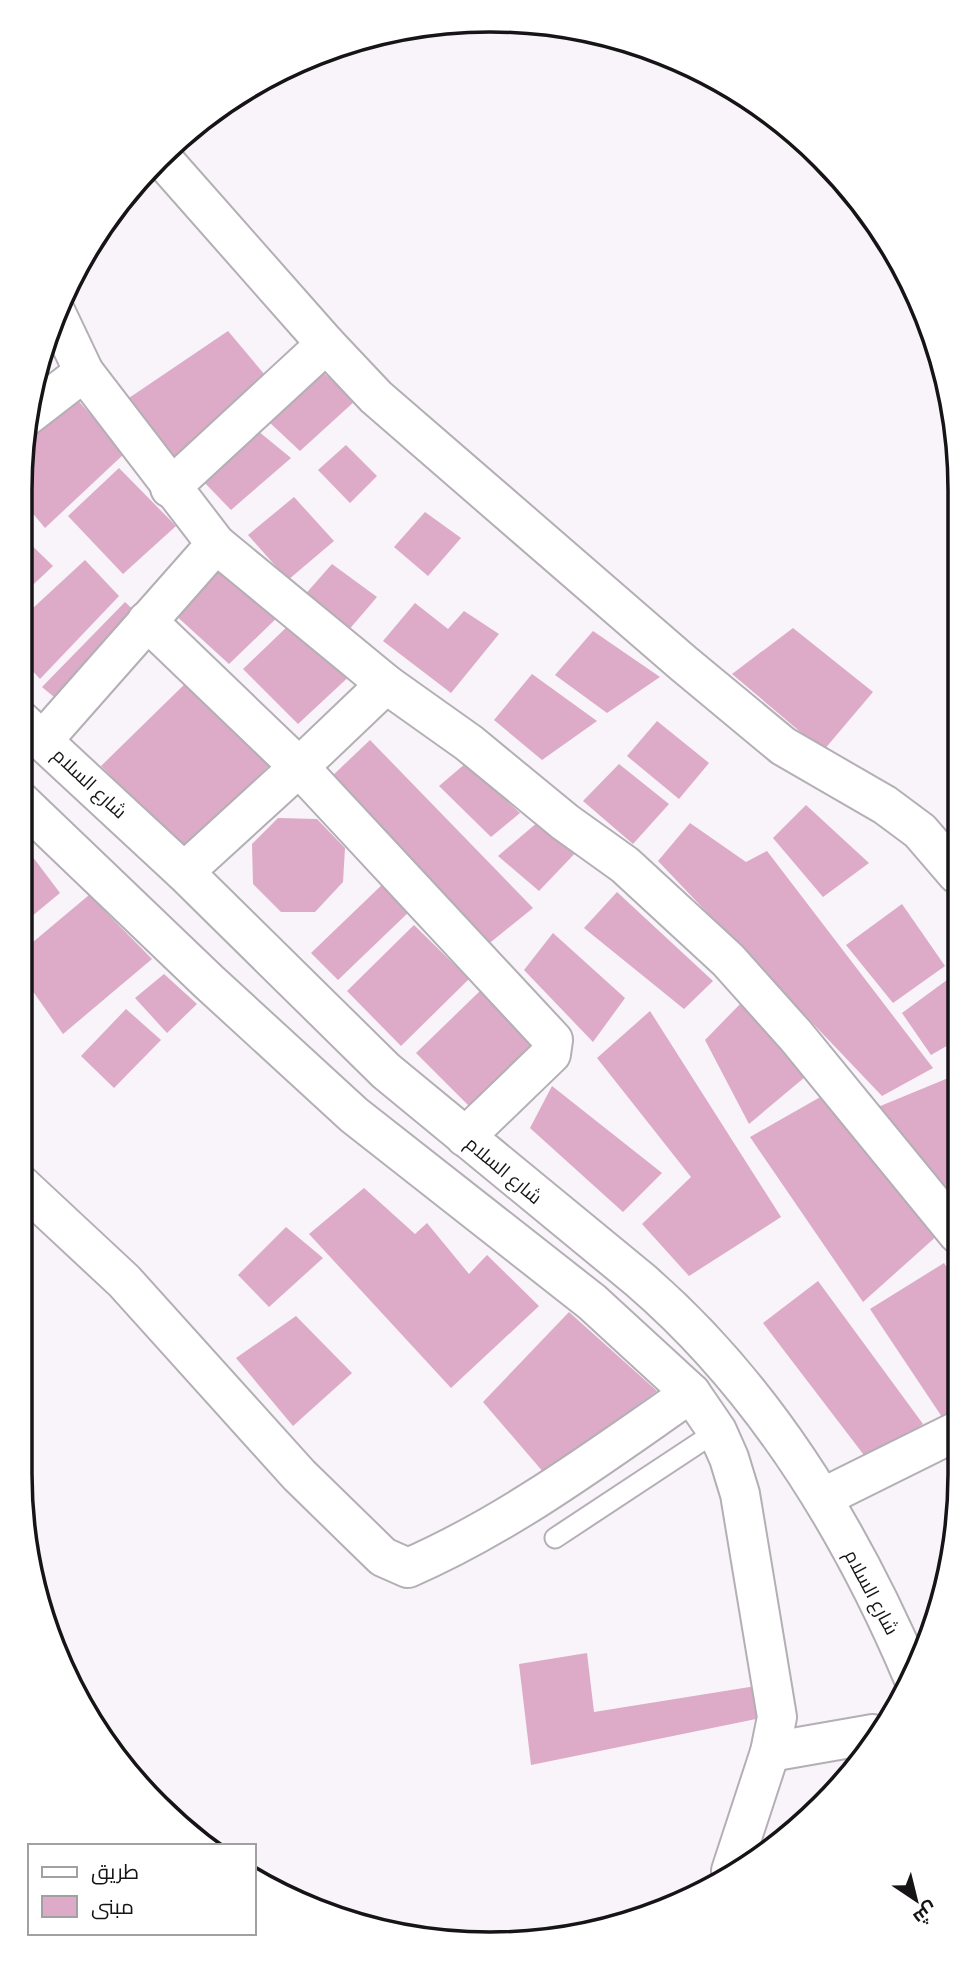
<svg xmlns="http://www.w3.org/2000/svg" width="979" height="1963" font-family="Figtree,Cairo,sans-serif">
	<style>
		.building { fill: #ddaac7 }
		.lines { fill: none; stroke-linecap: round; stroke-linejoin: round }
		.lane-casing { stroke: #b3afb5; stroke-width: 23 }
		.street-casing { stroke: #b3afb5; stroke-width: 42 }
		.secondary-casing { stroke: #b3afb5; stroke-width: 42 }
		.lane { stroke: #fff; stroke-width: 19 }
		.street { stroke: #fff; stroke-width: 38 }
		.secondary { stroke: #fff; stroke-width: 38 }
		.labels { text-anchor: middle; stroke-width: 7; stroke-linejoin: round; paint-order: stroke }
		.street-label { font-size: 19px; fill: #161416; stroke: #fff }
		.rim { fill: none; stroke: #161416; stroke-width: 3.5 }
	</style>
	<rect width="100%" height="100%" fill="#f8f4fa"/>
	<g class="building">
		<polygon points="228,331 270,381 171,467 123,402"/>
		<polygon points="320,370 356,400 300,451 268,421"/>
		<polygon points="74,396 125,453 45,528 20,498 24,438"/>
		<polygon points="258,431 291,458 231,510 203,481"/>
		<polygon points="346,445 377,476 350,503 318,470"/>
		<polygon points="119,468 176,526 123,574 68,516"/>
		<polygon points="294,497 334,541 288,580 248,535"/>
		<polygon points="425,512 461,538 428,576 394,547"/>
		<polygon points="20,534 53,566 20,597"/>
		<polygon points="85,560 119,596 40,679 20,657 20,620"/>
		<polygon points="220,562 284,611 229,664 172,612"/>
		<polygon points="332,564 377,597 347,632 302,598"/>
		<polygon points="125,602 140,616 65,706 42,687"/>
		<polygon points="415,603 448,629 464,611 499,634 451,693 383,641"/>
		<polygon points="292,622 356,670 298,724 243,669"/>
		<polygon points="793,628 873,692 823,751 732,674"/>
		<polygon points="593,631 660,677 607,713 555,675"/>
		<polygon points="532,674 597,721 542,760 494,720"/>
		<polygon points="191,678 273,762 183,851 101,766"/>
		<polygon points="657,721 709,763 679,799 627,756"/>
		<polygon points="370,740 533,908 486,946 329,779"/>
		<polygon points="466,763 520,813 491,837 439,786"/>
		<polygon points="619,764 669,804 633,844 583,801"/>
		<polygon points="806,805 869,863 823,897 773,838"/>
		<polygon points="545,816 581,847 539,891 498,856"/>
		<polygon points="278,818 317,819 345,848 343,882 315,912 281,912 253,884 252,844"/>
		<polygon points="690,823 746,862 767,851 933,1068 882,1096 658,861"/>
		<polygon points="20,840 60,893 20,926"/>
		<polygon points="387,880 413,908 338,980 311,953"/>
		<polygon points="617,892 713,981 684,1009 584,928"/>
		<polygon points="89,895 152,959 63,1034 20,973 20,953"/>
		<polygon points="902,904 945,966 893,1003 846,945"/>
		<polygon points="414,925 469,979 401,1046 347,991"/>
		<polygon points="553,933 625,998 593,1042 524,970"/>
		<polygon points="164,974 197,1004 167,1033 135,998"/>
		<polygon points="951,977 957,984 957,1040 931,1055 902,1013"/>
		<polygon points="482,989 537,1041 469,1106 416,1053"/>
		<polygon points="743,1001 811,1072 749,1124 705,1040"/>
		<polygon points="126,1009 161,1040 114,1088 81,1056"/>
		<polygon points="650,1011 781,1217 689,1276 642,1224 691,1177 597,1058"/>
		<polygon points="958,1074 958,1210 878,1107"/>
		<polygon points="552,1086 662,1173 623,1212 530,1128"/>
		<polygon points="829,1092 939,1234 863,1302 750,1137"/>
		<polygon points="364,1188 415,1234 427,1223 469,1274 487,1255 539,1306 451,1388 309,1234"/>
		<polygon points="286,1227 323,1258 269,1307 238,1275"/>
		<polygon points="944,1263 958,1283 958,1409 942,1417 870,1309"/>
		<polygon points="818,1281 923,1424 870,1463 763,1323"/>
		<polygon points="569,1312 657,1391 544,1473 483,1402"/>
		<polygon points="296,1316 352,1373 293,1426 236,1358"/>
		<polygon points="587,1653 594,1712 756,1686 756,1719 531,1765 519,1664"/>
	</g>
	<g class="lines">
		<g class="lane-casing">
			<polyline id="lane" points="555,1538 717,1431"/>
		</g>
		<g class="street-casing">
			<g id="street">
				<polyline points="160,156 326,344 376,397 683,663 783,746 885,805 920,831 957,874"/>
				<polyline points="56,313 84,372 216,544 386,684"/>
				<polyline points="27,416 84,372"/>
				<polyline points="170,488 326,344"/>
				<polyline points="147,621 299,767 553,1040 551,1054 465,1137"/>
				<polyline points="43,740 216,544"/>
				<polyline points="184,872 299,767 386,684 469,743 565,822 625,865 728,960 796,1036 958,1234"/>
				<path d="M20 1184 124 1281 299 1475 383 1557 408 1568C509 1524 600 1456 691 1393"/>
				<polyline points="822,1498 959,1430"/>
				<polyline points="770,1752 873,1734"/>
			</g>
		</g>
		<g class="secondary-casing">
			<g id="secondary">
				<path d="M20 720 184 872 386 1071 640 1280C763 1386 850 1528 913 1677"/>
				<polyline points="20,801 209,982 354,1115 592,1302 691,1393 717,1431 729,1458 740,1494 777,1717 770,1752 731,1871"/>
			</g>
		</g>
		<use href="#lane" class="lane"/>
		<use href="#street" class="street"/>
		<use href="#secondary" class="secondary"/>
	</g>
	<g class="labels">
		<g class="street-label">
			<text transform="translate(90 783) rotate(43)" y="7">شارع السلام</text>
			<text transform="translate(504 1170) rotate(40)" y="7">شارع السلام</text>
			<text transform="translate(872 1592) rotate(62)" y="7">شارع السلام</text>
		</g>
	</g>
	<path d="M0 0H979V1963H0ZM490 32H490A458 458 0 0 1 948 490V1474A458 458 0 0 1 490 1932H490A458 458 0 0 1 32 1474V490A458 458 0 0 1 490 32Z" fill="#fff" fill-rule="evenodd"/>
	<path class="rim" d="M490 32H490A458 458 0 0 1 948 490V1474A458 458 0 0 1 490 1932H490A458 458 0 0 1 32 1474V490A458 458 0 0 1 490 32Z"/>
	<rect x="28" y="1844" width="228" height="91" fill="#ffffff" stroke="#a2a1a2" stroke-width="2"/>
	<rect x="42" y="1867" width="35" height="10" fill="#ffffff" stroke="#a2a1a2" stroke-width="2"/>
	<text x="91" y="1879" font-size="21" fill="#161416">طريق</text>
	<rect x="42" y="1896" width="35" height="21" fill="#ddaac7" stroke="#a2a1a2" stroke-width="2"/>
	<text x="91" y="1914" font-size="21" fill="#161416">مبنى</text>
	<g transform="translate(916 1900) rotate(145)" stroke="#ffffff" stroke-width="5" paint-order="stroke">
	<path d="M0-5L12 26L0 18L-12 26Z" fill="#161416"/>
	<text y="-10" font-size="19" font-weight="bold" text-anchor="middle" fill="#161416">ش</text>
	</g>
</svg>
